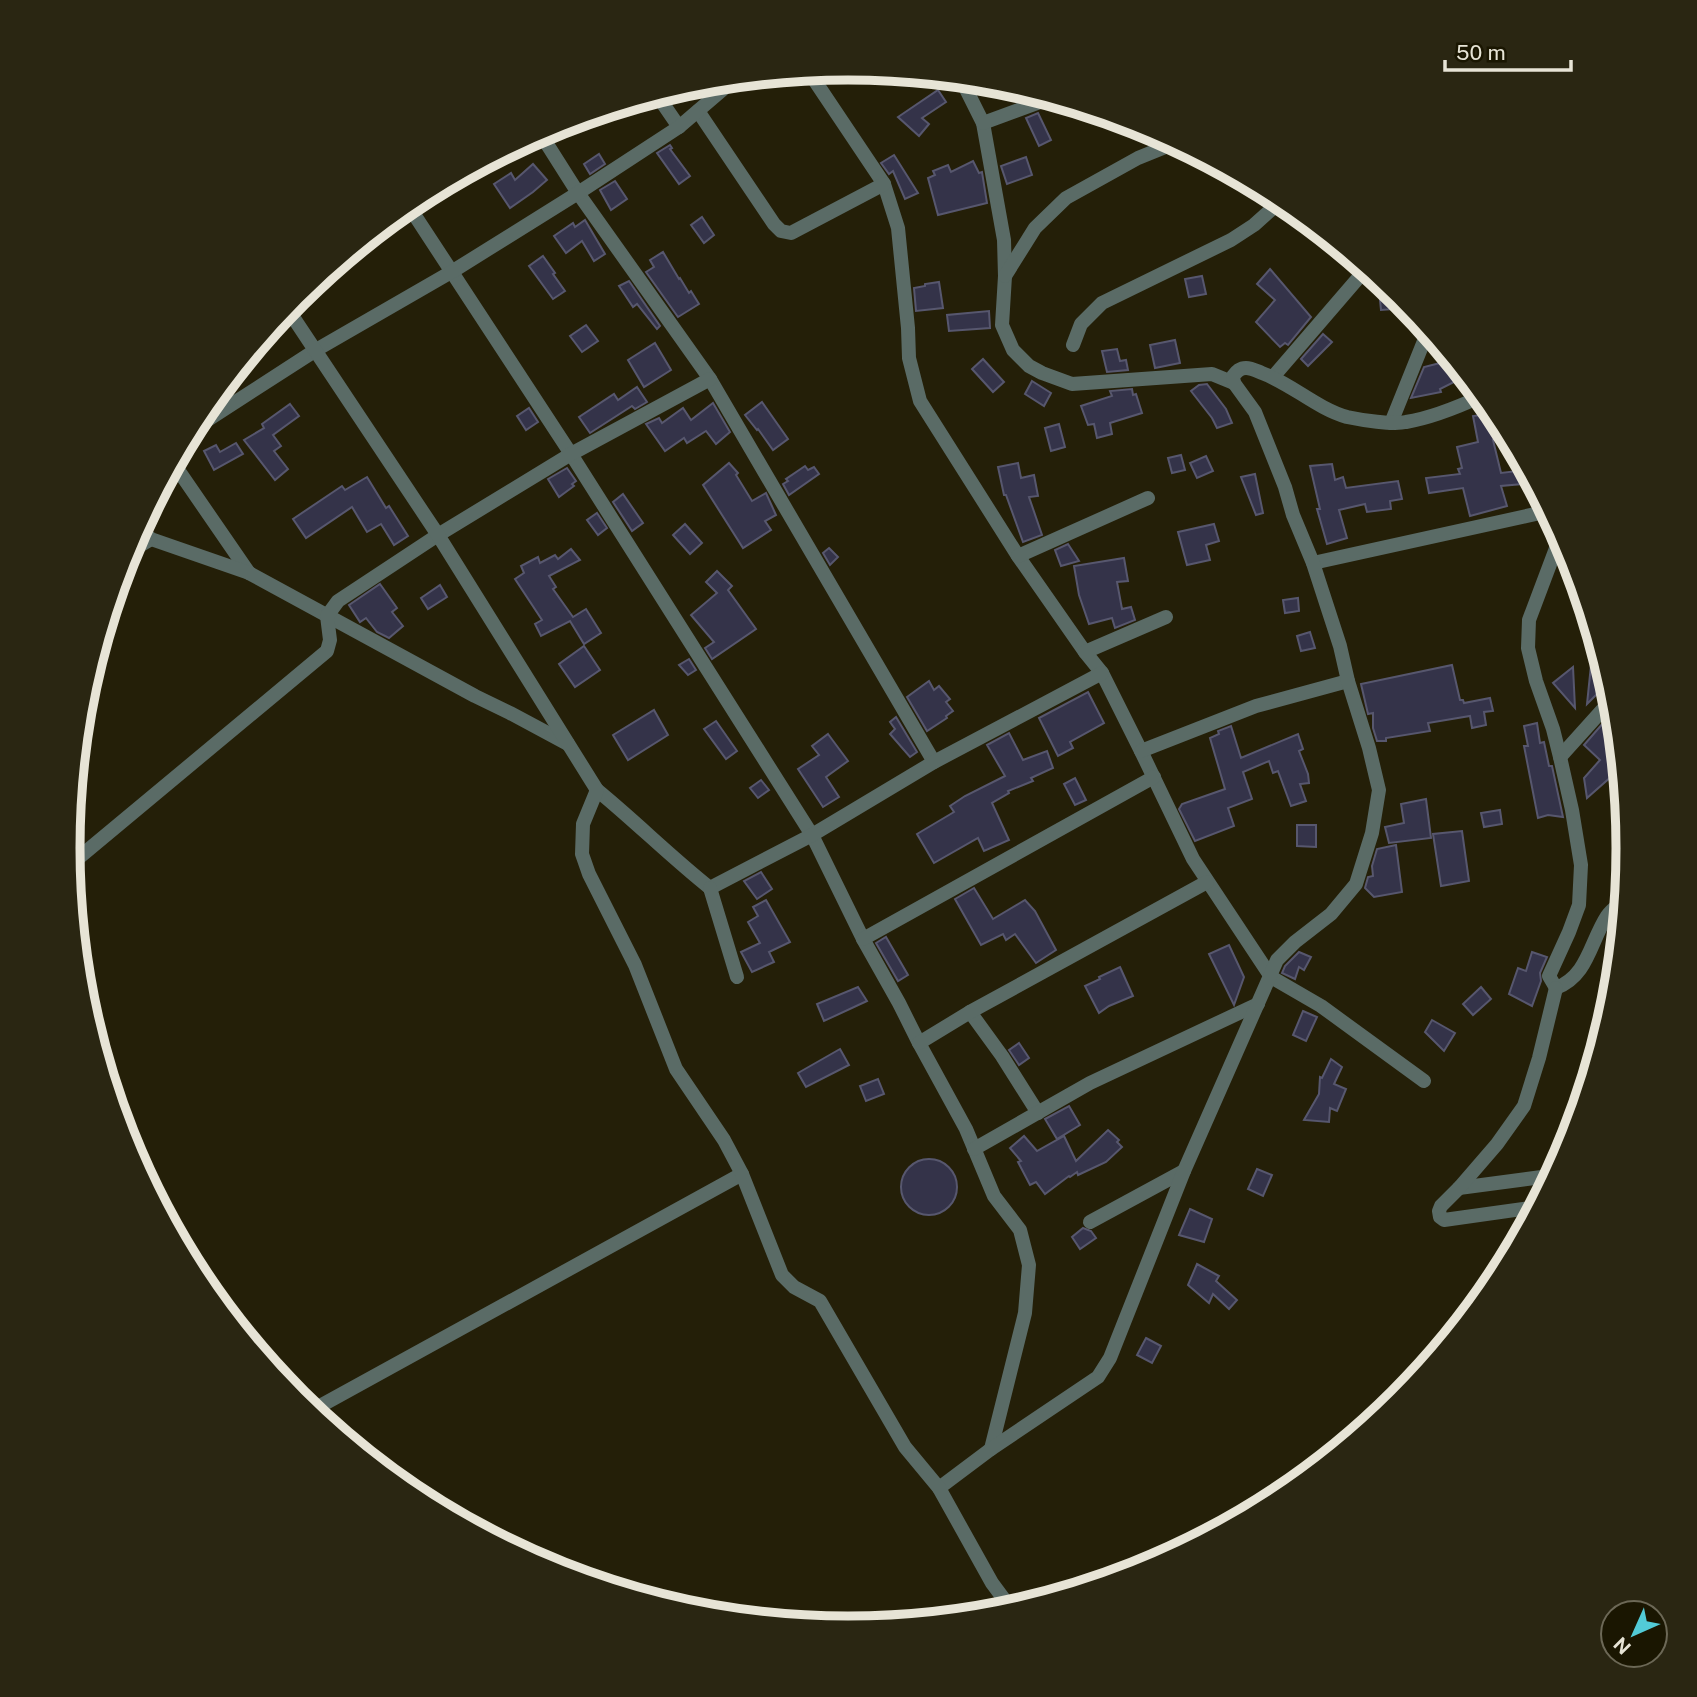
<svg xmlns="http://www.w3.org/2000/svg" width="1697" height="1697" font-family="'Public Sans',sans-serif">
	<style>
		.building { fill: #343349; stroke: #57576e; stroke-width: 2 }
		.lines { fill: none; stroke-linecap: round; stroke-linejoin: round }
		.minor { stroke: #5a6b66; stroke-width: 14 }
		.tertiary { stroke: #5a6b66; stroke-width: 14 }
		.rim { fill: none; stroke: #e7e4d6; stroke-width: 9 }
	</style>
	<rect width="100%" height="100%" fill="#241f08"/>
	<g class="building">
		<polygon points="938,90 946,102 922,118 929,124 919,136 898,117"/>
		<polygon points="1038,113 1051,140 1039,146 1026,118"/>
		<polygon points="670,145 672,148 670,149 690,176 679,184 657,153"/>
		<polygon points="599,154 605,164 590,174 584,164"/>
		<polygon points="894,155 918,193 905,199 893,171 889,174 881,163"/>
		<polygon points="1026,157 1032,175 1007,184 1001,166"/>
		<polygon points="973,161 979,173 982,172 987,203 938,215 928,178 935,175 933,171 948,165 951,172"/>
		<polygon points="533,164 547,180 533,192 510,208 494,184 511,173 515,180"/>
		<polygon points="615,181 627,199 611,210 600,190"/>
		<polygon points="702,217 714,235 704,243 691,225"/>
		<polygon points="585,220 605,254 594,261 582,241 566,253 554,236 573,223 575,227"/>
		<polygon points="663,252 679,279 680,278 689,293 691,291 699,304 678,317 646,272 654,267 650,260"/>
		<polygon points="543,256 555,273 553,274 565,291 553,299 529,266"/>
		<polygon points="1270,269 1311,317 1288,345 1285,343 1280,347 1256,322 1275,300 1257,284"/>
		<polygon points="1202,276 1206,294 1189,297 1185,279"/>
		<polygon points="629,281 660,326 657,329 637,304 633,307 619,286"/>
		<polygon points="939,282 943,308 916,311 914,288 925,286 925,284"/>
		<polygon points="1391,289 1401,297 1409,308 1381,310 1379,290"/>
		<polygon points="989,311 990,328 949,331 947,315"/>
		<polygon points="586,325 598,341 582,352 570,336"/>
		<polygon points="1323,334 1332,342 1308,366 1301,359"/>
		<polygon points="1175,340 1180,363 1155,368 1150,345"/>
		<polygon points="655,343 671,370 644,387 628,360"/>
		<polygon points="1117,349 1120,361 1126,360 1128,370 1107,372 1102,351"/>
		<polygon points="1451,358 1466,376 1440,389 1441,392 1411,398 1424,367 1440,363"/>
		<polygon points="983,359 1004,382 993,392 972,369"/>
		<polygon points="1032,381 1051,393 1044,406 1025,394"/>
		<polygon points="1207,384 1226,409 1232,423 1217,428 1212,418 1191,391 1199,385"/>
		<polygon points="637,387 647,402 635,409 632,406 590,433 579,417 614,394 618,400"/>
		<polygon points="1132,389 1133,395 1136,394 1142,413 1110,423 1112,434 1097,438 1094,424 1088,425 1081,406 1112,396 1110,391"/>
		<polygon points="762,402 788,439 773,450 758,429 757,430 745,415"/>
		<polygon points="713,403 730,432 716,444 706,431 687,443 684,438 665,451 646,424 659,418 662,423 683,408 691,420"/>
		<polygon points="290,404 299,416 273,435 281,446 274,451 288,469 275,480 244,440 264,428 262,424"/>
		<polygon points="529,408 538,422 526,430 517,416"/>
		<polygon points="1489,414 1494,440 1493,440 1501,473 1527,470 1533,483 1501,486 1507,506 1470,516 1463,488 1429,493 1426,478 1460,474 1458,469 1462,468 1457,447 1478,442 1473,416"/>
		<polygon points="1059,424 1065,447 1051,451 1045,428"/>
		<polygon points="236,443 243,454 214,470 204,451 216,445 220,452"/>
		<polygon points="1181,455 1185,470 1172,473 1168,458"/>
		<polygon points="1206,456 1213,471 1197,478 1190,463"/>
		<polygon points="729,463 738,473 736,475 752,501 766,493 776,515 765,521 771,530 743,548 703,485"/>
		<polygon points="1018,463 1021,478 1034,475 1038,496 1029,497 1042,535 1023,542 1006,495 1004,495 998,467"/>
		<polygon points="1332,464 1335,480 1343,477 1346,488 1398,481 1402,499 1390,501 1391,509 1367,512 1365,504 1339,510 1347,538 1327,544 1317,509 1320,509 1310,466"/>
		<polygon points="805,466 808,470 814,467 819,474 789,495 783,484 788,481 786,479"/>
		<polygon points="567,468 576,481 572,484 574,486 559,497 548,479"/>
		<polygon points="1255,474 1263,513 1256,515 1241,477"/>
		<polygon points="367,477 386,508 389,506 408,536 394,545 381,524 367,532 352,507 306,538 293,519 342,486 345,490"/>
		<polygon points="623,494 643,523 632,531 613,502"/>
		<polygon points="597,513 607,528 598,535 587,520"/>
		<polygon points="685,524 702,543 690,554 673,535"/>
		<polygon points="1214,524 1219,541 1206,545 1210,560 1187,565 1178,532"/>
		<polygon points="1068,544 1079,561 1061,566 1055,550"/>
		<polygon points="829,548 838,557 830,565 823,553"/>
		<polygon points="571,549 580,560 549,576 556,587 553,589 573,617 586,609 601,633 584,644 570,621 541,636 535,624 542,620 515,579 524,573 521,566 538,557 540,563 555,555 558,559"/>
		<polygon points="1124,558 1128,581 1117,582 1122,609 1131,607 1135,620 1115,628 1112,618 1089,624 1079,595 1074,566"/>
		<polygon points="717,571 732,586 728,590 756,629 712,659 705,648 714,642 691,615 717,593 706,582"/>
		<polygon points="380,584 397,608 392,612 403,626 389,638 377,632 366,618 360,622 349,605"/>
		<polygon points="440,585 447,597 428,609 421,598"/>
		<polygon points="1298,598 1299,611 1285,613 1283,600"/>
		<polygon points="1310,632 1315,648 1301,651 1297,636"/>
		<polygon points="584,646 600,670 575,687 559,664"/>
		<polygon points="689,659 696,670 688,675 679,665"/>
		<polygon points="1452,665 1460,700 1463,700 1464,703 1490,698 1493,711 1484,712 1486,725 1472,728 1470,716 1428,723 1430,731 1386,738 1386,741 1377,741 1373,728 1373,713 1368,714 1361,684"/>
		<polygon points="1591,665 1609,682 1587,704"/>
		<polygon points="1573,667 1575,708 1553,683"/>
		<polygon points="929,681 934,690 939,686 950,699 946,702 953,711 946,716 947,718 927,731 907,697"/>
		<polygon points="1088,692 1104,723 1070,742 1073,748 1058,756 1039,718"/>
		<polygon points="654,710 668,735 628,760 613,735"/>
		<polygon points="896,717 917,752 910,757 890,734 895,729 890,722"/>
		<polygon points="1616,717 1621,768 1587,798 1584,778 1600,760 1584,745 1604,722 1607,725"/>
		<polygon points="716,721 737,751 726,759 704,729"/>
		<polygon points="1537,723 1540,743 1544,742 1549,766 1552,766 1563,817 1548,815 1538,818 1524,746 1528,746 1524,726"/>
		<polygon points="1231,726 1241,758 1298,734 1303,749 1299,751 1308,774 1309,783 1300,784 1306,801 1291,806 1278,771 1273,773 1269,761 1243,772 1252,799 1228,808 1234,826 1195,841 1179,809 1182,804 1225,789 1210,738 1219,734 1218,731"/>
		<polygon points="1009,733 1023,760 1047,751 1053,768 1031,778 1033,781 1008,791 1009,793 992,803 1009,840 984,851 978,838 934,863 917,834 954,812 950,806 965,796 1005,776 987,745"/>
		<polygon points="828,734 848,761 826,777 839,797 823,807 798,769 819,755 812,746"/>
		<polygon points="1075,778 1086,800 1075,805 1064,784"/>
		<polygon points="761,780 769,790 758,798 750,788"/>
		<polygon points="1426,799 1431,838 1389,843 1385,827 1404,823 1401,804"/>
		<polygon points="1500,810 1502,824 1484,827 1481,813"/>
		<polygon points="1297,825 1316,825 1316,847 1297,846"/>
		<polygon points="1462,831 1469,881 1441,886 1433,834"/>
		<polygon points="1396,845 1402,892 1374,897 1365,888 1368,877 1373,876 1372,866 1377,849"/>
		<polygon points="761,872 772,889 757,899 744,881"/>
		<polygon points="974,888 993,919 1025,900 1035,911 1056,950 1036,963 1015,934 1006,940 1003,934 981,945 955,899"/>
		<polygon points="766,900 790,942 769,952 774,962 752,972 741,952 760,943 748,922 758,916 753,907"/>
		<polygon points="886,937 908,975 898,981 876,943"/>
		<polygon points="1229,945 1244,977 1234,1005 1209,954"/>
		<polygon points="1299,952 1311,957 1304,970 1299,967 1295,979 1282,973 1285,966"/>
		<polygon points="1532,952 1547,957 1540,973 1541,981 1532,1006 1509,994 1518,968 1526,971"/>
		<polygon points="1120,967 1133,996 1109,1006 1099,1013 1085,986 1100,979 1099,977"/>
		<polygon points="858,987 867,1001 824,1021 817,1004"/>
		<polygon points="1481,987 1491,999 1473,1015 1463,1004"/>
		<polygon points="1303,1011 1317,1017 1306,1041 1293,1035"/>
		<polygon points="1432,1020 1455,1033 1444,1051 1425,1032"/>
		<polygon points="1019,1043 1029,1058 1019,1065 1009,1050"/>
		<polygon points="840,1049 849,1065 806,1087 798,1073"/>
		<polygon points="1331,1059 1342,1067 1334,1084 1346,1089 1337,1111 1330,1108 1329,1122 1304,1120 1319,1094 1320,1077 1322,1078"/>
		<polygon points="878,1079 884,1094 866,1101 860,1086"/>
		<polygon points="1069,1106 1080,1125 1057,1139 1045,1119"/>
		<polygon points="1108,1130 1119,1140 1117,1142 1122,1147 1106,1162 1078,1175 1077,1172 1070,1177 1069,1176 1045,1194 1036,1182 1030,1185 1018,1162 1021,1161 1010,1148 1024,1136 1037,1151 1064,1136 1076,1161"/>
		<circle cx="929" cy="1187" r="28"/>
		<polygon points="1257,1169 1272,1175 1263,1196 1248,1189"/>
		<polygon points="1190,1209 1212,1219 1204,1242 1179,1235"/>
		<polygon points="1083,1228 1091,1231 1096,1238 1080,1249 1072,1237"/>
		<polygon points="1197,1264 1219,1276 1216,1281 1237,1300 1229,1309 1213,1294 1209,1303 1188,1285"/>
		<polygon points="1146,1338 1161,1346 1152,1363 1137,1355"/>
	</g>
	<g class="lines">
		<g class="minor">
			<polyline points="809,72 884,184 898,228 908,328 909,358 920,401 1018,556 1085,652 1102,673 1141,751 1193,859 1271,977 1321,1006 1424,1081"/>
			<polyline points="961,79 983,123 1004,240 1005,276 1002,325 1013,350 1029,366 1042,373 1072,384 1212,374 1234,383"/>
			<polyline points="657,95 679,127"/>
			<polyline points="698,111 774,224 781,231 791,233 884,184"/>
			<polyline points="983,123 1051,98"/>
			<polyline points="540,133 578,193 710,379 934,762"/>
			<polyline points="408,205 571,454 812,835 863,939 899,1003 919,1043 966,1129 994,1196 1020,1230 1029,1265 1025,1313 991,1449"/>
			<polyline points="1005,276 1035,228 1066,198 1138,158 1175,143"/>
			<polyline points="1073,345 1081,324 1102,303 1231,240 1254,225 1282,200"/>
			<polyline points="1273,377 1366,269"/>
			<polyline points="1391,423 1428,331"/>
			<polyline points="192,430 316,350 453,271 578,193 679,127 735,79"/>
			<polyline points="174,464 249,573"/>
			<polyline points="139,529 151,539 249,573 475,696 510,713 568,744"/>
			<path d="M1561 535 1529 620 1528 648 1536 681 1553 729 1560 757 1572 810 1581 865 1579 905 1569 932 1549 976 1556 988C1588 976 1590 942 1607 916 1611 910 1618 905 1624 900"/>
			<polyline points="126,554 151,539"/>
			<polyline points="1018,556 1148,498"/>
			<polyline points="1313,563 1549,511"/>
			<polyline points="1085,652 1166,617"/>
			<polyline points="1141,751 1256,706 1348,681"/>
			<polyline points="1560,757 1614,697"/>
			<path d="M597 790C636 822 671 857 710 888L812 835 934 762 1102 673"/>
			<polyline points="70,865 327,651 330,640 327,616 338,601 438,535 571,454 710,379"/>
			<polyline points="710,888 737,977"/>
			<polyline points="863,939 1154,777"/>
			<polyline points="970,1012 1002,1056 1038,1113"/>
			<polyline points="919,1043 970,1012 1207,882"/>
			<polyline points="974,1149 1090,1083 1258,1004"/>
			<polyline points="1459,1188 1549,1176"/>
			<polyline points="1537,1207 1444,1220 1440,1217 1439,1211 1441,1206 1459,1188 1497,1144 1524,1106 1539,1058 1556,988"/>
			<polyline points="1090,1222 1184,1171"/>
			<polyline points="1388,1406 1415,1382"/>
			<polyline points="311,1411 742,1174"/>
			<path d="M939 1488 991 1449 1098 1377 1110 1358 1184 1171 1277 960 1295 942 1331 914 1356 884 1372 833 1379 790 1369 748 1348 681 1340 646 1313 563 1293 515 1285 487 1255 412 1234 383 1233 376C1237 371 1240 368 1246 368 1251 368 1257 371 1262 373 1292 384 1316 408 1347 417 1361 420 1393 425 1406 422 1431 418 1458 407 1482 396"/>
		</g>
		<polyline class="tertiary" points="287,308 438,535 597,790 583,824 582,854 589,874 635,965 676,1069 724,1140 742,1174 782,1275 794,1287 820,1301 905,1447 939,1488 992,1583 1012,1610"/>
	</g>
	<path d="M0 0H1697V1697H0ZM80 848a768 768 0 1 1 1536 0a768 768 0 1 1-1536 0Z" fill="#2a2612" fill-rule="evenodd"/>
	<path class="rim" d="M80 848a768 768 0 1 1 1536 0a768 768 0 1 1-1536 0Z"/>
	<g transform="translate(1634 1634) rotate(225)"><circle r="33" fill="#1a1601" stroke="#6c6856" stroke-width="2"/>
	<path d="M0-5L12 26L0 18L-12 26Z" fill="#52cbd7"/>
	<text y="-10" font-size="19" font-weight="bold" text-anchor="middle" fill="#e7e4d6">N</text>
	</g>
	<path d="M1445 60v10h126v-10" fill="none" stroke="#e7e4d6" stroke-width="3.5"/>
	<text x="1456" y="60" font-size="21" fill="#e7e4d6" stroke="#1a1601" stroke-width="5" paint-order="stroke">50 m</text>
</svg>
